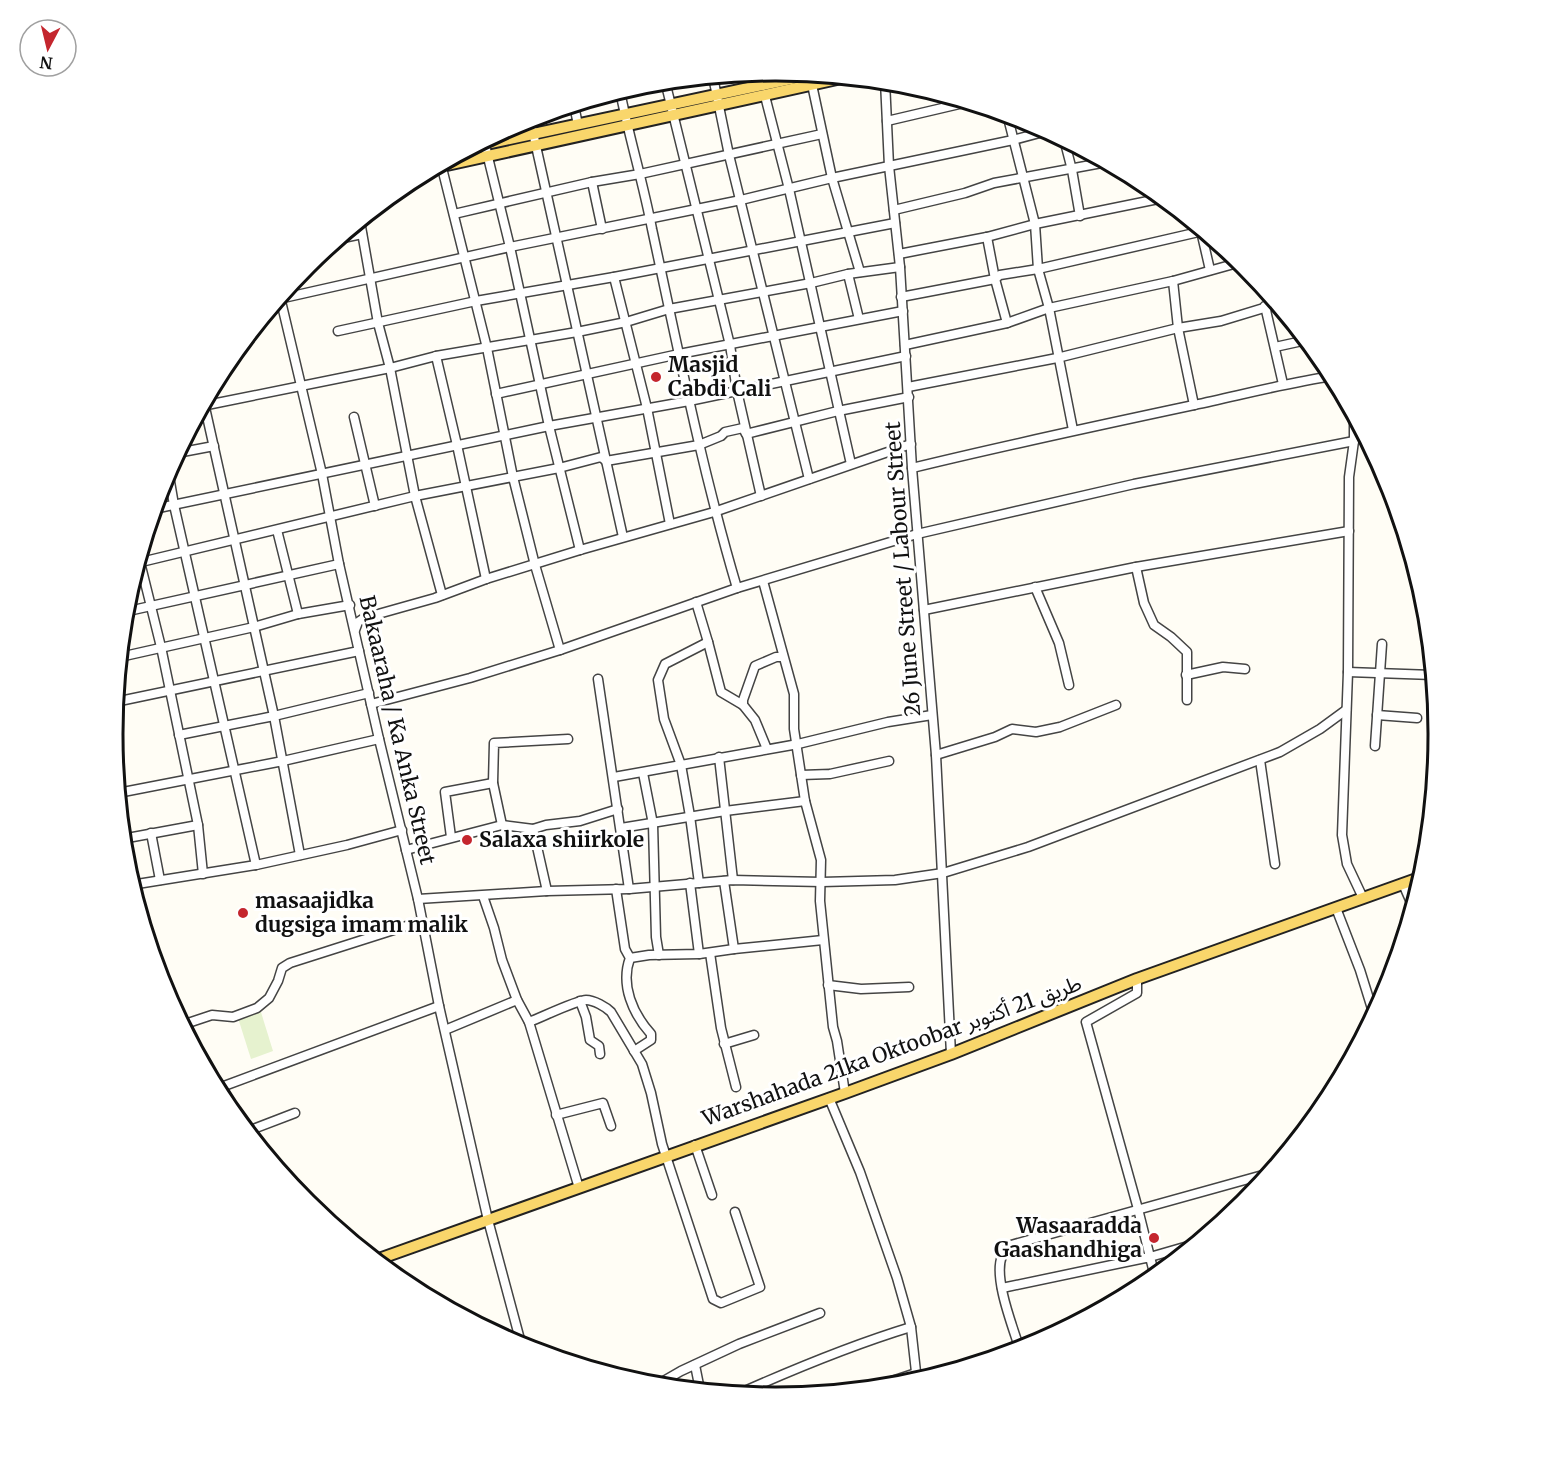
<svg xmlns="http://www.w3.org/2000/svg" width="1551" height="1468" font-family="Merriweather,'Noto Sans Arabic',serif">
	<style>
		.pitch { fill: #e6f2cf }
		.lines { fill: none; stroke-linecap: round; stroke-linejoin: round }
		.minor-casing { stroke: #444; stroke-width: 11 }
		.major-casing { stroke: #222; stroke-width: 14 }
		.minor { stroke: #fff; stroke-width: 8 }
		.major { stroke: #f9d66b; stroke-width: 10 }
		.poi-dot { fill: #c4262e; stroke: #fff; stroke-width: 2 }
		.labels { text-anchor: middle; stroke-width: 6; stroke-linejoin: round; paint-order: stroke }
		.poi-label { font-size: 21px; font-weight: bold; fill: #111; stroke: #fff; text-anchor: start }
		.street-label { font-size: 21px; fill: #111; stroke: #fff }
		.rim { fill: none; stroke: #111; stroke-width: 3 }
	</style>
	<rect width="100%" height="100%" fill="#fffdf5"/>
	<polygon class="pitch" points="260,1009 273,1051 251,1059 238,1018"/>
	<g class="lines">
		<g class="minor-casing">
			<g id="minor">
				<polyline points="759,72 762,86"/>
				<polyline points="713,77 729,155 809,479"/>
				<polyline points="811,80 832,178 860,272"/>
				<polyline points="665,81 730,345 737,391 761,496"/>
				<polyline points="885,81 889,166 900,267 912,468 936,755 951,1054"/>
				<path d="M620 91C629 137 643 182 652 229 678 349 702 470 737 588"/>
				<polyline points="765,96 789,189 851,464"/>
				<polyline points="574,105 578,125"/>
				<polyline points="1007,114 1035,224 1038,269 1049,308 1073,430"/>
				<polyline points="530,119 623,537"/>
				<polyline points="887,121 968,102"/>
				<polyline points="1064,139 1072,170 1080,216"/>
				<polyline points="484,141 510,247 549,426 580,550"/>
				<polyline points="441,164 487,348 513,477 535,565 560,650"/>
				<polyline points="592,182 602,229"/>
				<polyline points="894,210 965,193 994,183 1107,162"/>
				<polyline points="454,214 592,182 640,174 822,134"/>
				<polyline points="360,221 378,323 390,368 415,496 442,595"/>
				<polyline points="1201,231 1210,270"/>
				<polyline points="987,237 995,279 1007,323"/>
				<polyline points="338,239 362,234"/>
				<polyline points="899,254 987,237 1035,224 1163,198"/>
				<polyline points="848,274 859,319"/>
				<polyline points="614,277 647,408 670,524"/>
				<polyline points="1173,281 1178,328 1194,405"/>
				<polyline points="280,297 322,474 339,564 379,739 418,899 439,1006 488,1220 522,1347"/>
				<polyline points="901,297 995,279 1000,275 1038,269 1203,231"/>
				<polyline points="279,299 510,247 741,200 832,178 1013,140 1047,131"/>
				<polyline points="1265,306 1283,384"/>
				<polyline points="338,331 476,301 614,277 895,223"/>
				<polyline points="905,345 1007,323 1049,308 1173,281 1241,262"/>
				<polyline points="1275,347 1307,340"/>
				<polyline points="436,356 457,445 486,579"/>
				<polyline points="908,387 1057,358 1178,328 1221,321 1277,304"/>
				<polyline points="496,394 679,354 903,311"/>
				<polyline points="204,403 274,716 300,855"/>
				<polyline points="202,406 390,368 436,356 577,332 626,322 669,309 811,283 848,274 900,267"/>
				<polyline points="1354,415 1354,441 1349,477 1348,672 1342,835 1347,864 1363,898"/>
				<polyline points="354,417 375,506"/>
				<polyline points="177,453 214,446"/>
				<path d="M912 468C1006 445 1100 425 1194 405 1241 395 1286 383 1333 376"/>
				<polyline points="168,470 174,505 256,865"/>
				<polyline points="154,509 549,426 689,401 906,356"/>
				<polyline points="277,530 298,614"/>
				<polyline points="139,558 161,647 198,825 203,874"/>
				<polyline points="137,563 415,496 559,468 601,457 606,461 699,445 721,436 725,432 743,428 746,434 838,411 909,397"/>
				<polyline points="1136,567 1144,603 1154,625 1171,637 1187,652 1187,700"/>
				<polyline points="763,581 794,694 794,729 805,801 821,860 820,901 833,1027 837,1041 845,1093"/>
				<polyline points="1035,587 1059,643 1069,685"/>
				<polyline points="696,602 708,642 721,692 743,705"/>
				<polyline points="924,610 1136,567 1349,531"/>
				<polyline points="124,612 339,564"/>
				<polyline points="355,630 358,622 364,618 435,598 486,579 580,550 714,512 911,444"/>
				<polyline points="120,657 254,627 298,614 350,605"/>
				<polyline points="1348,672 1433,675"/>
				<polyline points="1186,675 1223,667 1245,669"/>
				<polyline points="598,679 629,889"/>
				<polyline points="115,702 359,651"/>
				<polyline points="371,704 470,678 560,650 737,588 917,534 1134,484 1354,441"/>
				<polyline points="1377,715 1417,718"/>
				<polyline points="179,735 274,716 369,693"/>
				<polyline points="1375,746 1382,644"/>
				<polyline points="767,749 755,720 743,705 743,700 755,666 776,657 783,657"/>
				<polyline points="936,755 995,737 1012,729 1036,732 1060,727 1116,705"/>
				<polyline points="719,757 733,880"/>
				<polyline points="1260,760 1275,864"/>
				<polyline points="643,773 653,824 656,937 659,955"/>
				<polyline points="801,775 830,774 889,761"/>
				<polyline points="614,777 798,744 888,722 932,715"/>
				<polyline points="118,793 283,761 379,739"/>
				<polyline points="502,825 493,783 494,743 568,739"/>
				<polyline points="621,828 725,811 805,801"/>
				<polyline points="533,829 547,891"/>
				<polyline points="151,833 160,880"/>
				<polyline points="451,837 445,792 493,783"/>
				<polyline points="122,839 198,825"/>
				<polyline points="406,850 502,825 533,829 546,825 580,821 618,809"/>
				<polyline points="724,881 734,949"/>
				<polyline points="690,883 699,954"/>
				<polyline points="699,883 690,816 681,765 664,719 658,680 665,664 708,642"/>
				<polyline points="1403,884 1413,907"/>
				<polyline points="131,885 256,865 347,845 402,830"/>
				<polyline points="135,885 137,905"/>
				<path d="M616 889 625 949 630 958C620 985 633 1014 651 1034V1040L634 1051"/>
				<polyline points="483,896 494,928 502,960 517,1000 529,1022 579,1188"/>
				<polyline points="418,899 547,891 629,889 733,880 822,882 895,880 943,873 1028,847 1280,752 1320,729 1346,710"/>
				<polyline points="1336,908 1360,970 1374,1015"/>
				<polyline points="710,953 721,1028 736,1087"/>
				<polyline points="630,958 649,955 699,954 734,949 823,940"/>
				<polyline points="1137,979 1137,993 1086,1022 1138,1209 1150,1257 1195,1244"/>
				<polyline points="828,985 861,989 909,987"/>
				<polyline points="580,1001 586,1017 590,1040 599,1046 600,1054"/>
				<polyline points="181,1022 188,1023 212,1015 233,1017 257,1008 269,998 278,981 282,968 290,963 422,921"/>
				<path d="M529 1022C540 1018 577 1000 586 1000 594 1000 606 1007 611 1012L642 1064 651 1093 662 1144 713 1299 721 1303 760 1287 735 1212"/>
				<polyline points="445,1030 517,1000"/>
				<polyline points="724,1044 754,1035"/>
				<polyline points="216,1089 439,1006"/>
				<polyline points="829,1098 860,1172 897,1278 911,1327 917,1381"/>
				<polyline points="556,1115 603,1103 611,1126"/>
				<polyline points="248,1131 295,1113"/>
				<polyline points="695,1145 712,1195"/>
				<polyline points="1002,1288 1150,1257 1155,1277"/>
				<path d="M1020 1350C1013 1327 993 1278 1002 1256 1004 1251 1008 1248 1011 1245L1270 1173"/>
				<polyline points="695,1365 700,1390"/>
				<polyline points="655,1386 681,1371 739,1344 820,1313"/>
				<polyline points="871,1388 916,1373"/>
				<path d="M738 1394C794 1369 852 1345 911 1327"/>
			</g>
		</g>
		<g class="major-casing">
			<g id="major">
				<polyline points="472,147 814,74"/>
				<polyline points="433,168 846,77"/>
				<polyline points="376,1260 845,1093 951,1054 1137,979 1422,877"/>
			</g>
		</g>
		<use href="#minor" class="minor"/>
		<use href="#major" class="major"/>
	</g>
	<g class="poi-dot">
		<circle cx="656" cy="377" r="6"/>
		<circle cx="467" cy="840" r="6"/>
		<circle cx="243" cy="913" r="6"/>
		<circle cx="1154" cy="1238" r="6"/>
	</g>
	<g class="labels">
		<g class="poi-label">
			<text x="668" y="372">Masjid<tspan x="668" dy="24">Cabdi Cali</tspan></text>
			<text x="479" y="847">Salaxa shiirkole</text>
			<text x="255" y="908">masaajidka<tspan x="255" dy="24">dugsiga imam malik</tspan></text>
			<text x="1142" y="1233" text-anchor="end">Wasaaradda<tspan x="1142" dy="24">Gaashandhiga</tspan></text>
		</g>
		<g class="street-label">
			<text transform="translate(903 569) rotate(-94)" y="7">26 June Street / Labour Street</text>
			<text transform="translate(397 730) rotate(77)" y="7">Bakaaraha / Ka Anka Street</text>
			<text transform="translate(892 1051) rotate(-20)" y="7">Warshahada 21ka Oktoobar طريق 21 أكتوبر</text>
		</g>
	</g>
	<path d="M0 0H1551V1468H0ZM775 81H776A652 652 0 0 1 1428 733V735A652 652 0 0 1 776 1387H775A652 652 0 0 1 123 735V733A652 652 0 0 1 775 81Z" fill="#fff" fill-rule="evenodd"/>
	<path class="rim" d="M775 81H776A652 652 0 0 1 1428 733V735A652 652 0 0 1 776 1387H775A652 652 0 0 1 123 735V733A652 652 0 0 1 775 81Z"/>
	<g transform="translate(48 48) rotate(187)"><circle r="28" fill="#ffffff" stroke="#a0a0a0" stroke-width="1.5"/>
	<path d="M0-4.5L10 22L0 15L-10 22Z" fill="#c4262e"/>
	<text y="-9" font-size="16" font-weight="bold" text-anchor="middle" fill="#111111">N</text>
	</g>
</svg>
